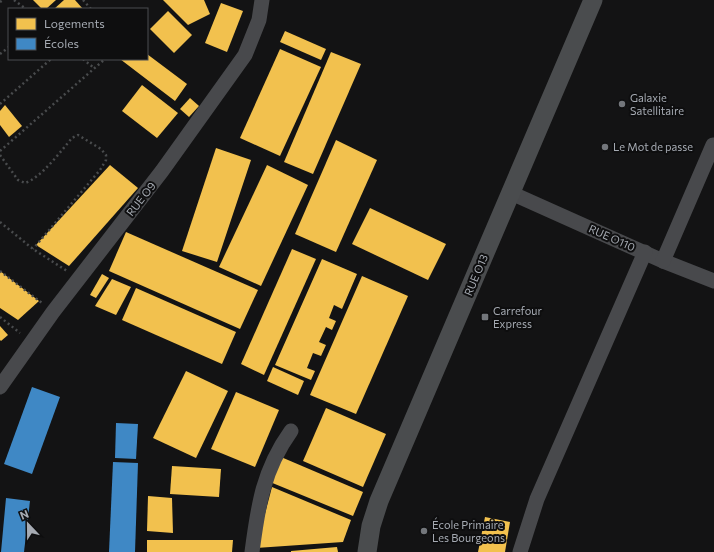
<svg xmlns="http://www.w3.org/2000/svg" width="714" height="552" font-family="Commissioner,sans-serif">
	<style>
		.homes { fill: #f2c14e }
		.schools { fill: #3f88c5 }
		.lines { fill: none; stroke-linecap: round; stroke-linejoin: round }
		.path { stroke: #494b4d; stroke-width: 2.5; stroke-dasharray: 2 3; stroke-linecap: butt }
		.minor { stroke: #48494c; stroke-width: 15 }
		.major { stroke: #4a4c4e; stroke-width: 19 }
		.poi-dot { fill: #73767b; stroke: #0e0e0f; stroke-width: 1.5 }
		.labels { text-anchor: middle; stroke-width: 4; stroke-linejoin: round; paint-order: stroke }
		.poi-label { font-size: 11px; fill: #a6abb3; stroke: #0e0e0f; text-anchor: start }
		.street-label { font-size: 11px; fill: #a6abb3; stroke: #0e0e0f }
	</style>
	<rect width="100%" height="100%" fill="#131314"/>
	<g class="homes">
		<polygon points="33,0 56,0 46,9 42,9"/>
		<polygon points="64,0 75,0 83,9 54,9"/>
		<polygon points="163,0 204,0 210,14 188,25"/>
		<polygon points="221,3 243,11 227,52 205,43"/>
		<polygon points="168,11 192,35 174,53 150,29"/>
		<polygon points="285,31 326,49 321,60 280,42"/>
		<polygon points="280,49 321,67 280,156 240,138"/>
		<polygon points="331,52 361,64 313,174 284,162"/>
		<polygon points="147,54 187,84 175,101 120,59 147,59"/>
		<polygon points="142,85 178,113 157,138 122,111"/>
		<polygon points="190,98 199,106 189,117 180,109"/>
		<polygon points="5,105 22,126 9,137 0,125 0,111"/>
		<polygon points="336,140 377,160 336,252 295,234"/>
		<polygon points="216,148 251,160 217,262 182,251"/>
		<polygon points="110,165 138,188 69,266 36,245"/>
		<polygon points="267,165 308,185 261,286 219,267"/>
		<polygon points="370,208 446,244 428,280 352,244"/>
		<polygon points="126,232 258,290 240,329 109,271"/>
		<polygon points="292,249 316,259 264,375 241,364"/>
		<polygon points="322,259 357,274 342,309 334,305 329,318 336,321 332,330 326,327 319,342 326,345 321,356 313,353 307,368 315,371 311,380 275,365"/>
		<polygon points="0,271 39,301 18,320 0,308"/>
		<polygon points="102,274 109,278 96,298 90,295"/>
		<polygon points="362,276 408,296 356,414 310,395"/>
		<polygon points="112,279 131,287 116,315 95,306"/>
		<polygon points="136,288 236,332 222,364 122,320"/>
		<polygon points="0,326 8,335 1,341 0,340"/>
		<polygon points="273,367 304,381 298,395 267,381"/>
		<polygon points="186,371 228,391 196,458 153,438"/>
		<polygon points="236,392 279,410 255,467 211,449"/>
		<polygon points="326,408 386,434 363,487 303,461"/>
		<polygon points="281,457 363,492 353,516 270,482"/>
		<polygon points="172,466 221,469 219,497 170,494"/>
		<polygon points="272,487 351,520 343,542 256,548"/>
		<polygon points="148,496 172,498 173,533 147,531"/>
		<polygon points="485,517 510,522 505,552 478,552"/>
		<polygon points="147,540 233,540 232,552 147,552"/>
		<polygon points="337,547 338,552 291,552 291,551"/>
	</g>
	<g class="schools">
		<polygon points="32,387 60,397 32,474 4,464"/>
		<polygon points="116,423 138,424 136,459 115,458"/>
		<polygon points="113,462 138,463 135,552 109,552"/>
		<polygon points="6,498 30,501 24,552 1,552"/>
	</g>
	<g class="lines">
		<g class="path">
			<polyline points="14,0 26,9"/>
			<polyline points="83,0 91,9"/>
			<polyline points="0,2 3,0"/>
			<polyline points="0,54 9,47"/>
			<polyline points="83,59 94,68"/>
			<polyline points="0,104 51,59"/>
			<polyline points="0,151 105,59"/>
			<path d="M0 155 18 180 25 183C41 178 61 151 72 138L78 135 101 149 106 155V160L100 170 33 249"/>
			<polyline points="0,222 33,249 67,271"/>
			<polyline points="0,271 42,303"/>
			<polyline points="0,317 20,333"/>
		</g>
		<g class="minor">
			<polyline points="511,193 663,261 714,281"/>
			<polyline points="663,261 713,145"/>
			<polyline points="0,387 53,312 162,171 245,55 259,20 262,0"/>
			<path d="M252 552C258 506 263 470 291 431"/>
			<polyline points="520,552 537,499 645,252"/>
		</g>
		<polyline class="major" points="367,552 371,526 379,501 593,0"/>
	</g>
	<g class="poi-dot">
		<circle cx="622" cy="104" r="4"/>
		<circle cx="605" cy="147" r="4"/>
		<rect x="481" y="313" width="8" height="8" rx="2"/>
		<circle cx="424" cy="531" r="4"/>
	</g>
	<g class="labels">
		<g class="poi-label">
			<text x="630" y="102">Galaxie<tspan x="630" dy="13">Satellitaire</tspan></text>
			<text x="613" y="151">Le Mot de passe</text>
			<text x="493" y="315">Carrefour<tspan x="493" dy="13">Express</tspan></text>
			<text x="432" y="529">École Primaire<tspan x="432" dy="13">Les Bourgeons</tspan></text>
		</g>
		<g class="street-label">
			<text transform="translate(141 199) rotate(-52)" y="4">RUE O9</text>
			<text transform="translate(612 238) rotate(24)" y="4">RUE O110</text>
			<text transform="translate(476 275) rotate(-67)" y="4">RUE O13</text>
		</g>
	</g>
	<rect x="8" y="8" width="140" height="52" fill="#0e0e0f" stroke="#4b4d51"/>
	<rect x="16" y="18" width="20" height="12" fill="#f2c14e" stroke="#4b4d51"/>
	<text x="44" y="28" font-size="12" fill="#a6abb3">Logements</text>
	<rect x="16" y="38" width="20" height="12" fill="#3f88c5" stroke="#4b4d51"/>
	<text x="44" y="48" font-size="12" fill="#a6abb3">Écoles</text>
	<g transform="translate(28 524) rotate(338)" stroke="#0e0e0f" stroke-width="3" paint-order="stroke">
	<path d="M0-3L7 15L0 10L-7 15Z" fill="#a6abb3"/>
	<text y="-6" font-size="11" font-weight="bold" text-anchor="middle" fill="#a6abb3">N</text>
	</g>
</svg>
